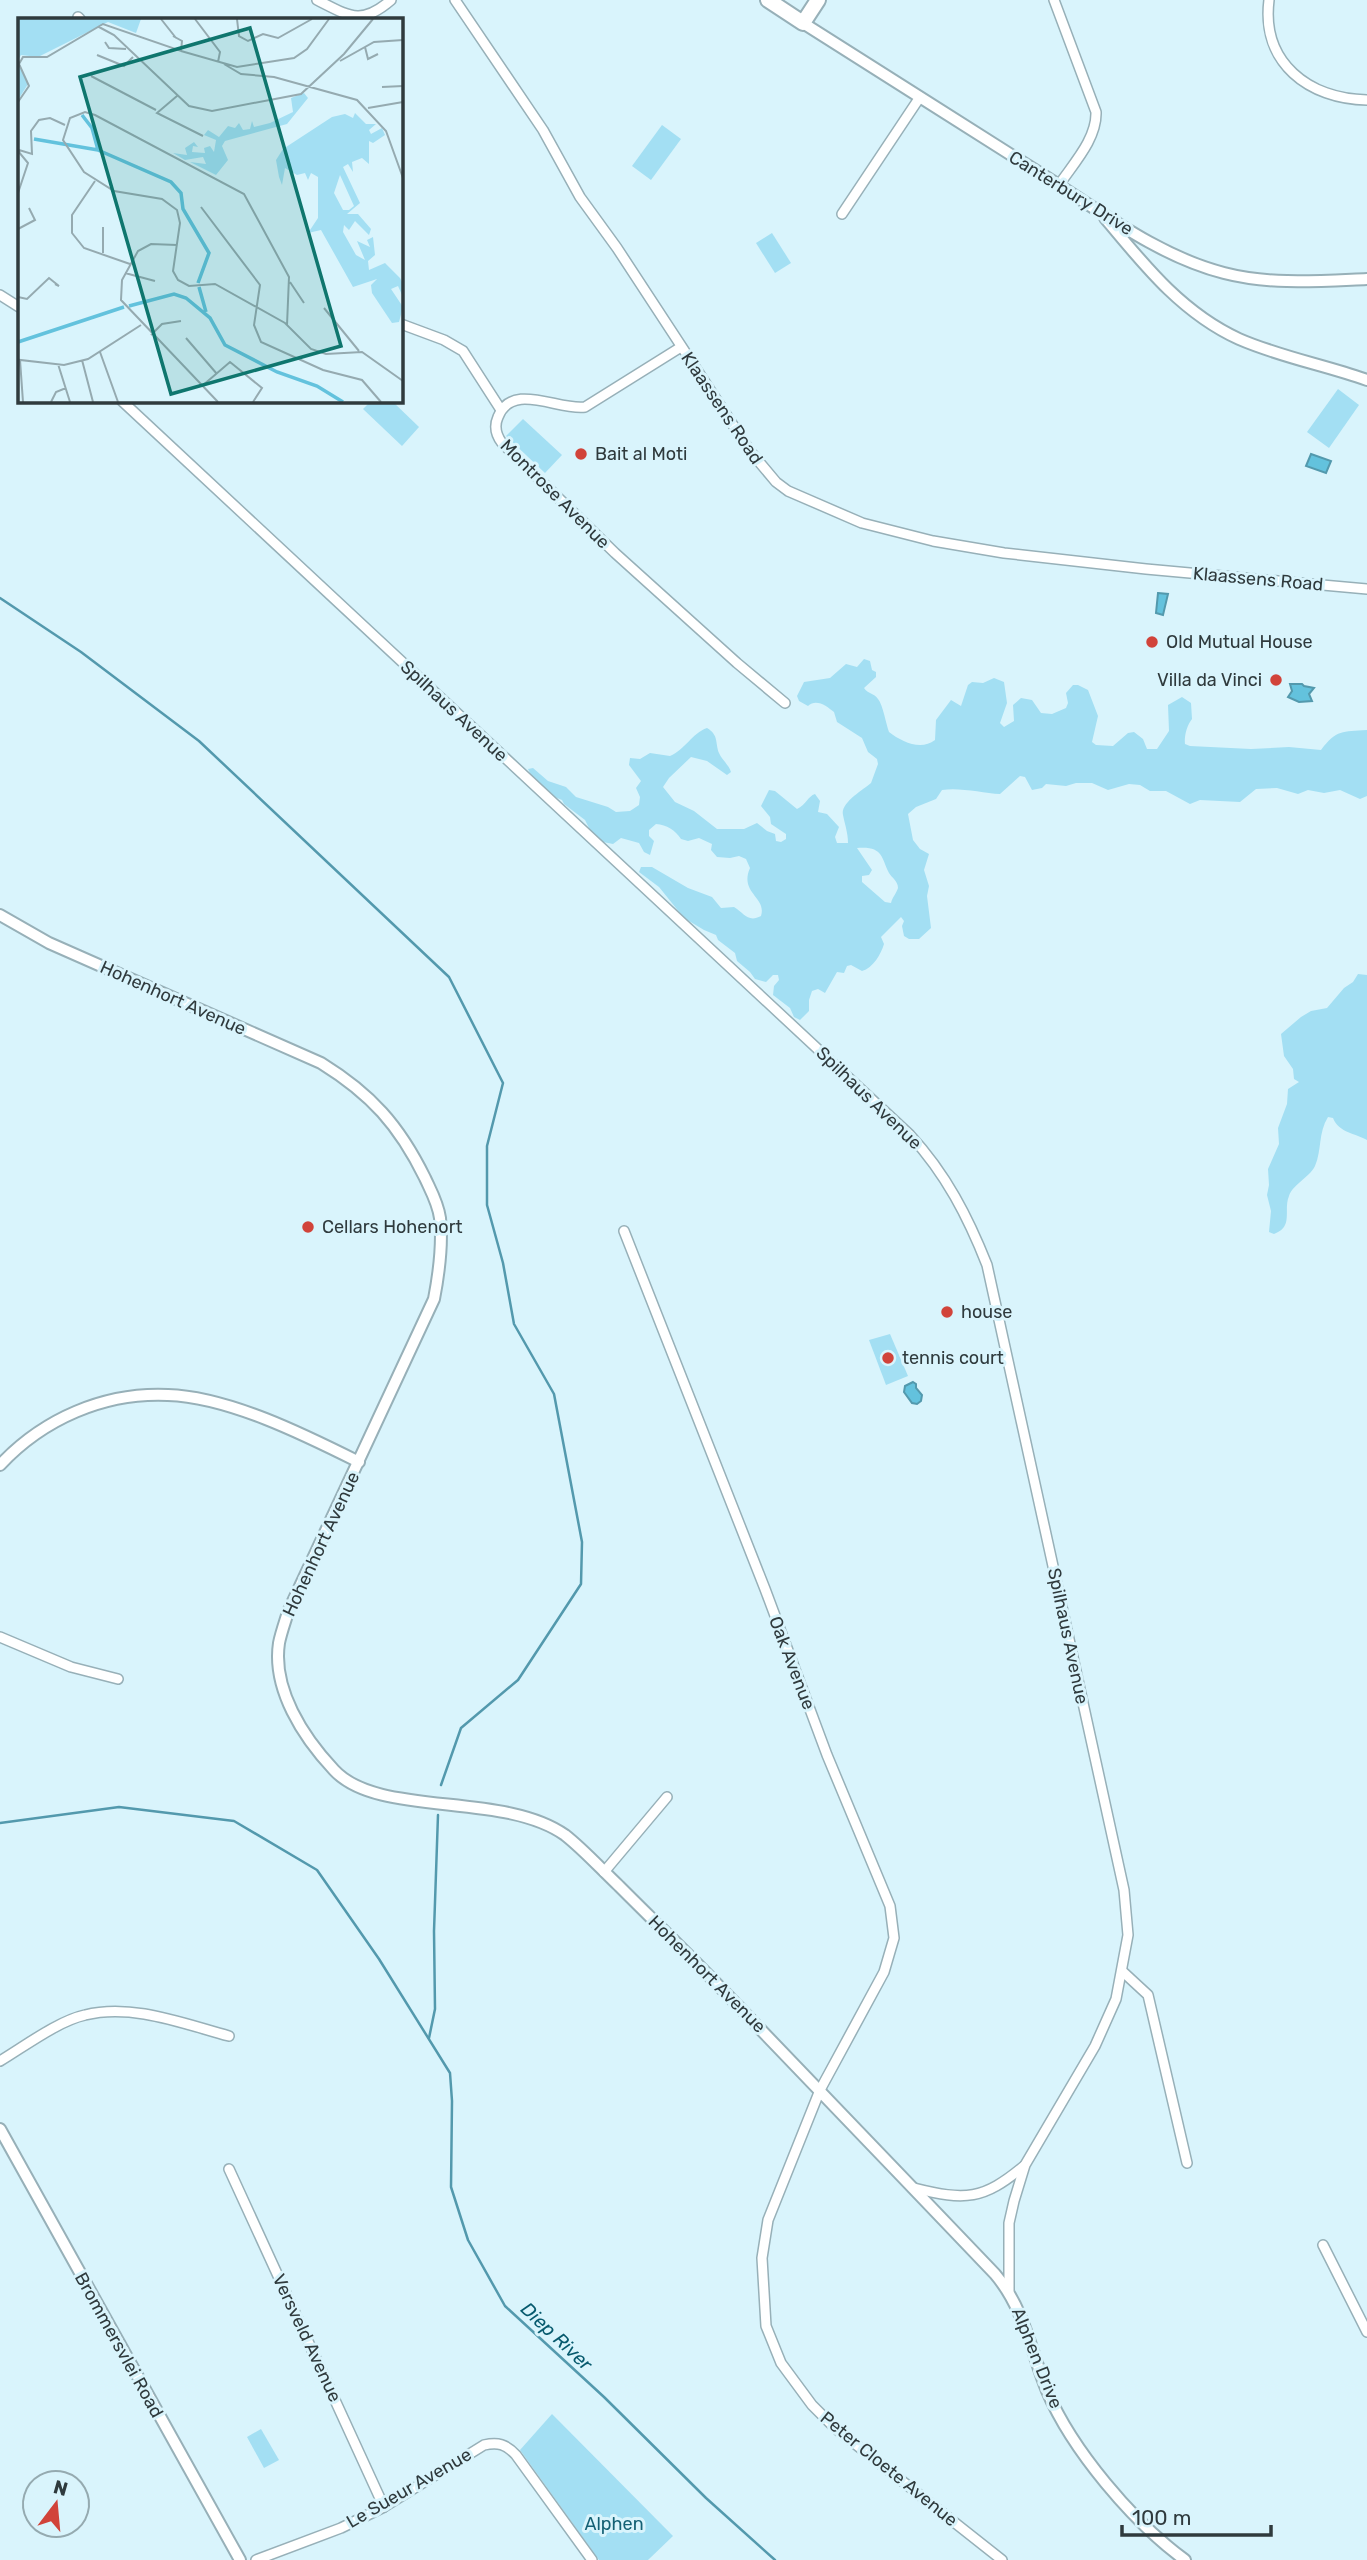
<svg xmlns="http://www.w3.org/2000/svg" width="1367" height="2560" font-family="Rubik,sans-serif">
	<style>
		.green { fill: #a3dff3; fill-rule: evenodd }
		.water { fill: #63c2dd; stroke: #5399ad; stroke-width: 2 }
		.lines { fill: none; stroke-linecap: round; stroke-linejoin: round }
		.stream { stroke: #5399ad; stroke-width: 2.5 }
		.minor-casing { stroke: #97b0b8; stroke-width: 12 }
		.tertiary-casing { stroke: #97b0b8; stroke-width: 14 }
		.primary-casing { stroke: #97b0b8; stroke-width: 18 }
		.minor { stroke: #fff; stroke-width: 9 }
		.tertiary { stroke: #fff; stroke-width: 10 }
		.primary { stroke: #fff; stroke-width: 14 }
		.poi-dot { fill: #d1433a; stroke: #d9f4fc; stroke-width: 2.5 }
		.labels { text-anchor: middle; stroke-width: 6; stroke-linejoin: round; paint-order: stroke }
		.street-label { font-size: 18px; fill: #2f3a3d; stroke: #d9f4fc }
		.poi-label { font-size: 18px; fill: #2f3a3d; stroke: #d9f4fc; text-anchor: start }
		.park-label { font-size: 18px; fill: #146175; stroke: #d9f4fc }
		.water-label { font-size: 19px; font-style: italic; fill: #075a6e; stroke: #d9f4fc }
		.inset-river { fill: none; stroke: #63c2dd; stroke-width: 3.5 }
		.inset-road { fill: none; stroke: #95aab0; stroke-width: 2 }
		.view { fill: #0f766e; fill-opacity: 0.15; stroke: #0f766e; stroke-width: 3.5 }
		.inset-edge { fill: none; stroke: #2f3a3d; stroke-width: 3.5 }
	</style>
	<rect width="100%" height="100%" fill="#d9f4fc"/>
	<g class="green">
		<polygon points="662,125 681,139 651,180 632,166"/>
		<polygon points="772,233 791,263 775,273 756,243"/>
		<polygon points="1338,389 1359,405 1329,448 1307,432"/>
		<polygon points="371,401 392,401 419,427 402,446 363,409"/>
		<polygon points="523,419 562,455 545,473 506,436"/>
		<path d="M864 659 870 661 872 670 876 672V677L864 688C868 694 874 693 878 699 883 705 886 724 889 732 902 742 921 751 935 740L936 720 951 700 961 706 968 685 972 682 983 683 994 678 1004 682 1007 703 1000 723 1004 727 1014 721 1013 705 1021 698 1032 700 1041 713 1052 714 1066 708 1068 703 1066 693 1073 685H1078L1088 690 1098 716 1092 742 1096 745 1113 746 1128 733 1134 732 1143 739 1147 749H1157L1169 731 1168 705 1182 697 1191 703 1192 719C1187 725 1184 736 1185 744L1190 746 1251 749 1289 747 1321 750C1337 729 1342 732 1367 730V796L1360 799 1340 790 1324 793 1308 790 1298 794 1277 788 1256 789 1240 802 1200 800 1190 804 1166 791H1150L1140 785 1129 784 1108 790 1092 783H1076L1066 786 1046 784 1042 788 1032 790 1025 777 1020 776 1000 794C983 793 959 787 942 790L936 799 916 807 908 814 913 840 920 849 929 854 924 870 929 886 927 896 931 928 919 939H909L904 936 902 926 904 921 901 917 881 937 884 944C881 954 873 968 862 971L851 965 847 966 844 973 837 972 825 993 818 989 812 991 809 1000V1011L800 1020 794 1017 790 1008 773 995 774 986 779 980 778 975H773L766 982 755 979 750 972 737 961 735 953 718 940 716 935 704 930 684 918 659 887 639 872 641 867H652L688 888 712 897 721 908 734 907C744 913 748 923 761 916 767 897 739 893 750 868L746 859 739 856 730 858 717 857 711 850 712 844 699 838 688 841 681 839C675 830 667 825 656 824L649 830V836L654 841 650 855 644 852 639 843 621 838 613 844 603 842 592 834 585 820 564 804 562 800C547 795 534 783 528 769L533 768 548 781 566 787 576 797 608 807 616 812 630 811 639 805 640 797 636 788 641 781 629 765 630 758 640 759 650 753 670 756C685 750 692 733 707 728 719 735 715 743 719 753 722 760 729 765 731 772L727 775 707 761 691 757 669 778 663 787 675 802 694 811 717 829H744L757 823 767 831 775 834 776 841 781 842 786 839V834L771 824 770 817 761 806 769 790 775 791 797 809C806 805 808 796 815 794L820 801 818 812 827 814 839 827 835 837 837 843H848C848 833 845 825 843 815 840 803 863 790 871 783L878 764 877 759 868 752 862 738 837 722 834 712C827 706 816 698 808 706L799 701 797 696 804 682 830 678 846 664 857 667ZM857 848C883 846 881 857 889 873 892 878 898 881 898 888 897 892 892 898 891 903L885 902 862 882V876L869 875 872 870Z"/>
		<path d="M1358 974 1367 975V1140C1355 1133 1339 1133 1333 1118L1328 1117C1318 1133 1322 1150 1315 1166 1309 1178 1293 1184 1289 1196 1283 1210 1294 1227 1274 1234L1269 1232 1271 1211 1267 1195 1269 1185 1268 1169 1279 1144 1278 1128 1287 1104 1288 1089 1299 1082 1294 1079 1293 1069 1284 1056 1281 1034 1301 1017 1311 1011 1327 1008 1344 988 1353 982Z"/>
		<polygon points="890,1334 908,1376 886,1385 869,1340"/>
		<polygon points="552,2414 673,2536 648,2560 599,2560 520,2450"/>
		<polygon points="261,2429 279,2460 264,2468 247,2437"/>
	</g>
	<g class="water">
		<polygon points="1311,454 1331,461 1326,473 1306,466"/>
		<polygon points="1158,593 1168,594 1163,615 1156,613"/>
		<polygon points="1290,684 1302,684 1304,686 1314,688 1309,694 1312,701 1299,702 1288,697 1292,691"/>
		<polygon points="913,1382 916,1384 916,1388 922,1395 921,1401 917,1404 912,1403 904,1392 905,1386"/>
	</g>
	<g class="lines">
		<g class="stream">
			<polyline points="0,598 81,652 199,741 449,977 503,1083 487,1146 487,1205 503,1263 514,1324 554,1394 582,1542 581,1584 518,1680 461,1728 441,1785"/>
			<polyline points="0,1823 119,1807 234,1821 317,1870 379,1959 450,2073 452,2101 451,2187 468,2240 505,2306 604,2397 706,2498 775,2560"/>
			<polyline points="429,2038 435,2009 434,1931 438,1815"/>
		</g>
		<g class="minor-casing">
			<g id="minor">
				<path d="M317 0C349 16 361 26 391 0"/>
				<polyline points="455,0 543,130 580,197 617,248 750,451 776,482 788,491 862,523 933,541 1004,553 1146,569 1367,589"/>
				<path d="M1054 0 1096 112C1097 139 1073 164 1059 185"/>
				<path d="M1269 0C1261 63 1309 99 1367 100"/>
				<polyline points="78,17 80,19"/>
				<polyline points="842,214 920,97"/>
				<polyline points="0,295 19,307"/>
				<polyline points="401,324 444,340 463,351 501,410"/>
				<path d="M681 347 585 407C559 411 512 381 498 417 494 426 496 435 502 443L615 553 737 663 785 703"/>
				<path d="M122 401 910 1135C946 1174 968 1217 987 1265L1124 1890 1128 1935 1116 1999 1095 2046 1025 2165 1014 2201 1009 2223V2291"/>
				<polyline points="624,1231 765,1589 827,1755 890,1906 894,1938 884,1972 820,2090 768,2220 762,2258 766,2326 781,2363 812,2405 835,2428 1002,2560"/>
				<polyline points="0,1637 71,1667 118,1679"/>
				<polyline points="604,1872 667,1797"/>
				<polyline points="1122,1971 1148,1995 1187,2163"/>
				<path d="M0 2061C25 2046 58 2021 85 2015 132 2003 184 2024 229 2036"/>
				<polyline points="229,2169 384,2507"/>
				<path d="M914 2188C966 2201 983 2200 1024 2166"/>
				<polyline points="1323,2245 1367,2332"/>
				<path d="M256 2560 341 2528 384 2507 484 2445C498 2442 506 2444 516 2455L592 2560"/>
			</g>
		</g>
		<g class="tertiary-casing">
			<g id="tertiary">
				<path d="M803 23C884 75 965 125 1046 177 1103 213 1158 256 1224 273 1270 285 1319 281 1367 279"/>
				<path d="M1105 218C1144 265 1182 313 1239 339 1280 357 1325 365 1367 380"/>
				<path d="M0 915 49 943 321 1063C371 1094 399 1125 425 1178 431 1191 438 1203 440 1218 443 1245 439 1273 434 1299L288 1612C285 1622 281 1633 279 1643 272 1689 303 1737 334 1770 378 1818 503 1791 565 1835 584 1850 601 1869 619 1886 651 1918 684 1950 716 1983 810 2080 902 2177 995 2274 1024 2308 1031 2351 1047 2391 1072 2450 1133 2522 1185 2560"/>
				<path d="M0 1465C43 1419 104 1392 168 1395 229 1397 305 1435 359 1462"/>
				<polyline points="0,2129 240,2560"/>
			</g>
		</g>
		<g class="primary-casing">
			<polyline id="primary" points="768,0 803,23 818,0"/>
		</g>
		<use href="#minor" class="minor"/>
		<use href="#tertiary" class="tertiary"/>
		<use href="#primary" class="primary"/>
	</g>
	<g class="poi-dot">
		<circle cx="581" cy="454" r="7"/>
		<circle cx="1152" cy="642" r="7"/>
		<circle cx="1276" cy="680" r="7"/>
		<circle cx="308" cy="1227" r="7"/>
		<circle cx="947" cy="1312" r="7"/>
		<circle cx="888" cy="1358" r="7"/>
	</g>
	<g class="labels">
		<g class="street-label">
			<text transform="translate(1071 193) rotate(32)" y="6">Canterbury Drive</text>
			<text transform="translate(722 408) rotate(56)" y="6">Klaassens Road</text>
			<text transform="translate(555 494) rotate(45)" y="6">Montrose Avenue</text>
			<text transform="translate(1258 579) rotate(5)" y="6">Klaassens Road</text>
			<text transform="translate(454 711) rotate(43)" y="6">Spilhaus Avenue</text>
			<text transform="translate(173 998) rotate(24)" y="6">Hohenhort Avenue</text>
			<text transform="translate(869 1098) rotate(44)" y="6">Spilhaus Avenue</text>
			<text transform="translate(321 1544) rotate(-65)" y="6">Hohenhort Avenue</text>
			<text transform="translate(1068 1636) rotate(78)" y="6">Spilhaus Avenue</text>
			<text transform="translate(792 1663) rotate(69)" y="6">Oak Avenue</text>
			<text transform="translate(707 1974) rotate(45)" y="6">Hohenhort Avenue</text>
			<text transform="translate(307 2338) rotate(65)" y="6">Versveld Avenue</text>
			<text transform="translate(119 2345) rotate(61)" y="6">Brommersvlei Road</text>
			<text transform="translate(1037 2358) rotate(68)" y="6">Alphen Drive</text>
			<text transform="translate(889 2469) rotate(39)" y="6">Peter Cloete Avenue</text>
			<text transform="translate(409 2488) rotate(-30)" y="6">Le Sueur Avenue</text>
		</g>
		<g class="poi-label">
			<text x="595" y="460">Bait al Moti</text>
			<text x="1166" y="648">Old Mutual House</text>
			<text x="1262" y="686" text-anchor="end">Villa da Vinci</text>
			<text x="322" y="1233">Cellars Hohenort</text>
			<text x="961" y="1318">house</text>
			<text x="902" y="1364">tennis court</text>
		</g>
		<g class="park-label">
			<text x="614" y="2530">Alphen</text>
		</g>
		<g class="water-label">
			<text transform="translate(557 2336) rotate(43)" y="7">Diep River</text>
		</g>
	</g>
	<g transform="translate(18 18)">
		<rect width="385" height="385" fill="#d9f4fc"/>
		<path d="M0 1H123L118 15 90 4 20 39 3 37 0 42 10 66 0 82ZM286 75 290 80 269 106 207 123 204 128 210 142 198 157 172 144 188 146 185 139 167 142 155 135 169 137 167 130 176 124 180 129 175 128 174 134 187 135 186 130 192 128 196 134 198 122 186 117 190 112 201 119 210 108 217 110 221 105 225 112 232 111 234 103 236 109 252 105 275 94 273 80ZM337 95 348 106H358L351 112 353 116 364 110 367 117 355 125 351 123V146L344 140 334 144 335 154 330 146 325 149 342 185 329 196H340L353 211 351 217 337 203 331 212 326 207 325 214 338 237 347 242 339 223 352 229 349 222 355 219 357 237 350 243 351 252 367 245 382 260 385 266V279L380 268 373 271 385 289 381 304 374 305 354 275 353 267 359 261 335 269 303 212 290 215 300 200V159L293 155 290 162 287 155 279 157 267 150 264 167 261 159 258 142 265 131 314 99 327 96 335 100ZM322 157 336 188 331 192H325L316 175Z" fill="#a3dff3" fill-rule="evenodd"/>
		<path class="inset-river" d="M64 97 74 110 80 132 153 164 163 175 165 191 191 235 180 265M16 121 80 132M181 269 188 294M111 288 156 276 168 280 192 300 207 327 259 354 299 368 325 384M0 324 106 289"/>
		<path class="inset-road" d="M143 1 158 20M177 1 202 34 200 44M219 1 221 18 230 23 245 16 260 20 294 1M81 9 96 17 171 88 194 93 283 76 326 36 355 1M87 24 91 30 108 31M347 29 350 41 360 36M163 33 219 49 276 40 289 31 311 1M79 37 106 48 115 39M322 43 356 24 385 22M206 46 223 56 256 59 339 82 368 113 385 160M73 58 138 92M364 69 385 68M159 78 139 95 185 118M0 84 11 68 1 46 5 39H29L85 6 163 33 164 23 155 18M350 90 385 84M1 132 14 136 13 113 21 102 32 100 47 107M0 133 10 145 0 175M77 163 54 197V215L66 230 112 246M183 189 242 267 236 307 243 324 305 352 344 362 363 384M85 209V235M0 211 17 202 11 190M159 227 133 226 120 233 104 262 103 282 200 384M107 255 137 263M272 264 286 285M0 279 9 281 31 260 41 268 37 266M306 290 341 333M269 307 271 259 226 176 77 97 67 94 52 100 45 122 66 154 96 173 144 181 159 192 162 205 155 253 160 262 171 268 197 266 267 305 293 331 308 336 344 334 385 363M133 317 144 306 163 303M168 320 199 356M82 334 100 384M64 342 75 384M40 346 52 384M184 368 212 344 244 370 235 384M5 384 2 342 46 347 70 341 123 307M33 384 38 374 48 370"/>
		<path class="view" d="M232 10 323 328 153 376 62 59Z"/>
		<rect width="385" height="385" class="inset-edge"/>
	</g>
	<g transform="translate(56 2504) rotate(16)"><circle r="33" fill="#d9f4fc" stroke="#95aab0" stroke-width="2"/>
	<path d="M0-5L12 26L0 18L-12 26Z" fill="#d1433a"/>
	<text y="-10" font-size="19" font-weight="bold" text-anchor="middle" fill="#2f3a3d">N</text>
	</g>
	<path d="M1122 2525v10h149v-10" fill="none" stroke="#2f3a3d" stroke-width="3.5"/>
	<text x="1132" y="2525" font-size="21" fill="#2f3a3d" stroke="#d9f4fc" stroke-width="5" paint-order="stroke">100 m</text>
</svg>
